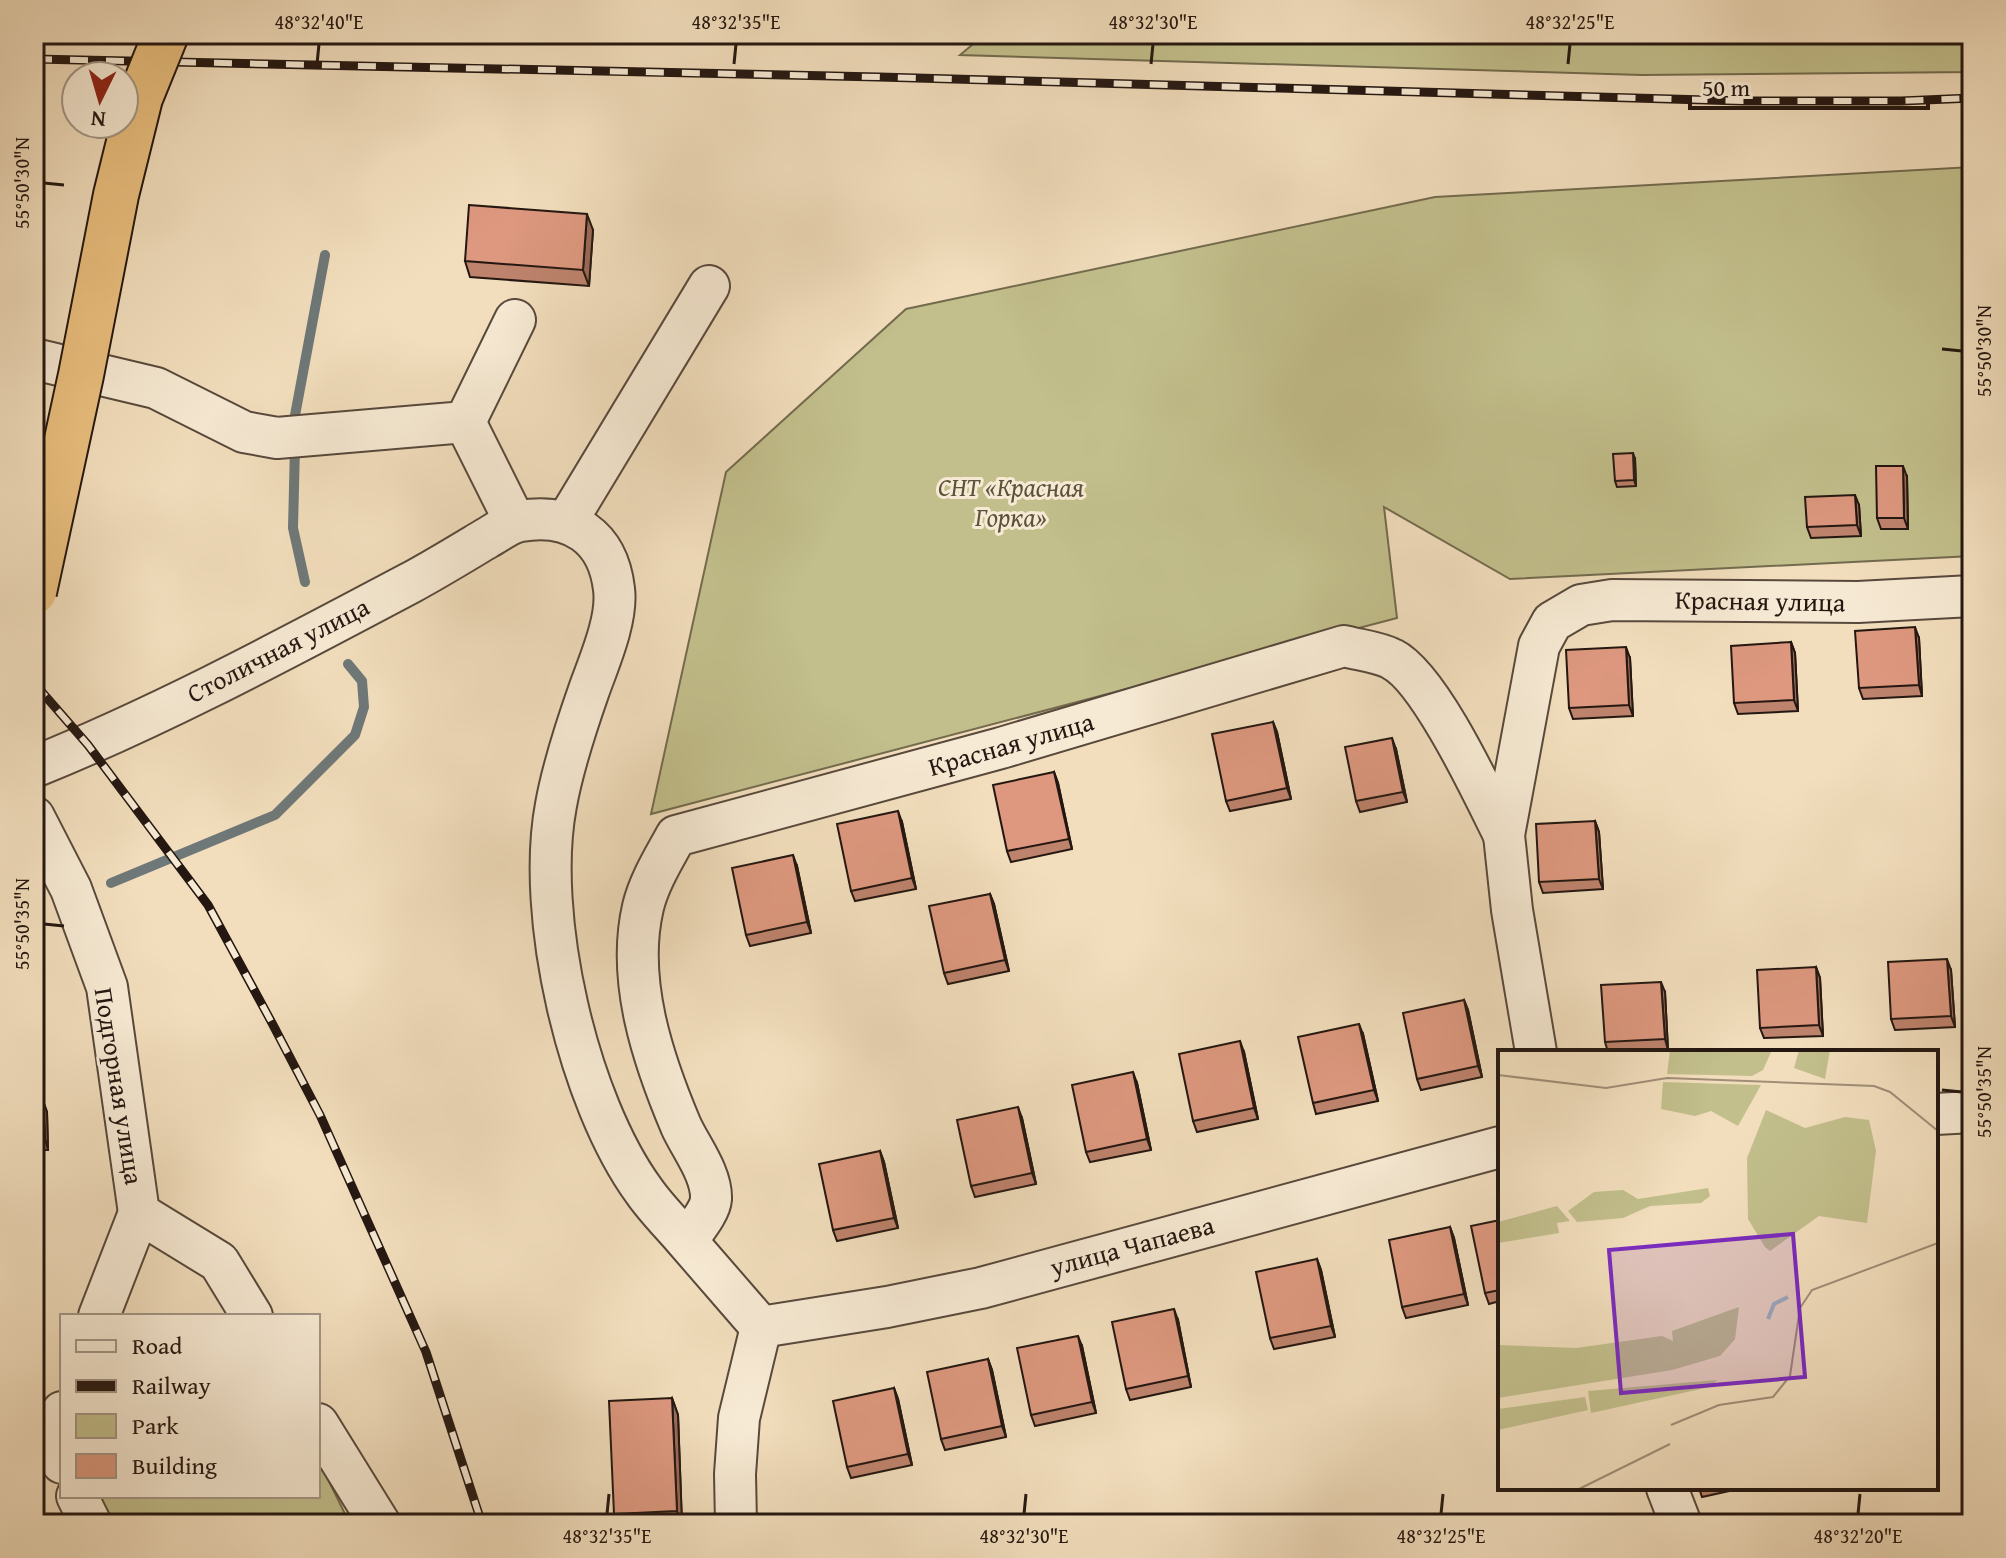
<svg xmlns="http://www.w3.org/2000/svg" width="2006" height="1558" font-family="'Gentium Book Plus',serif">
	<style>
		.green { fill: #c2bf8c; stroke: #736b4e; stroke-width: 2 }
		.lines { fill: none; stroke-linecap: round; stroke-linejoin: round }
		.stream { stroke: #6e7878; stroke-width: 10 }
		.minor-casing { stroke: #58493c; stroke-width: 44 }
		.minor { stroke: #f7ead4; stroke-width: 40 }
		.rail-casing { stroke: #241711; stroke-width: 9 }
		.rail { stroke: #f7ead4; stroke-width: 6; stroke-dasharray: 18; stroke-linecap: butt }
		.major-bridge-casing { stroke: #241711; stroke-width: 48; stroke-linecap: butt }
		.major-bridge { stroke: #e9bf7e; stroke-width: 44 }
		.wall { fill: #be836d; stroke: #241711; stroke-width: 2 }
		.shaded-wall { fill: #9b6a59; stroke: #241711; stroke-width: 2 }
		.building { fill: #dd987f; stroke: #241711; stroke-width: 2 }
		.ticks { fill: none; stroke: #241711; stroke-width: 3 }
		.labels { text-anchor: middle; stroke-width: 6; stroke-linejoin: round; paint-order: stroke }
		.park-label { font-size: 26px; font-style: italic; fill: #5b523c; stroke: #f7ead4 }
		.street-label { font-size: 26px; fill: #241711; stroke: #f7ead4 }
		.inset-river { fill: none; stroke: #a0b9bc; stroke-width: 4 }
		.inset-road { fill: none; stroke: #a08e78; stroke-width: 2 }
		.view { fill: #7b2cbf; fill-opacity: 0.15; stroke: #7b2cbf; stroke-width: 4 }
		.inset-edge { fill: none; stroke: #241711; stroke-width: 4 }
		.neatline { fill: none; stroke: #241711; stroke-width: 3 }
		.ticks-label { font-size: 20px; text-anchor: middle; fill: #241711 }
	</style>
	<rect width="100%" height="100%" fill="#f2debd"/>
	<filter id="stains"><feTurbulence type="fractalNoise" baseFrequency=".0025" numOctaves="4"/><feColorMatrix values="0 0 0 0 .2 0 0 0 0 .09 0 0 0 0 .02 0 0 0 .5 -.17"/></filter>
	<radialGradient id="worn" r=".72"><stop offset=".6" stop-color="#630" stop-opacity="0"/><stop offset="1" stop-color="#630" stop-opacity=".3"/></radialGradient>
	<g class="green">
		<polygon points="985,34 1972,34 1972,72 1642,75 960,55"/>
		<polygon points="1972,167 1972,556 1510,579 1384,507 1397,618 651,814 726,472 906,309 1435,197"/>
		<polygon points="318,1459 350,1524 61,1524 106,1496 318,1496"/>
	</g>
	<g class="lines">
		<g class="stream">
			<polyline points="293,426 325,255"/>
			<polyline points="295,447 293,528 305,582"/>
			<polyline points="111,883 275,815 355,735 364,707 362,681 348,664"/>
		</g>
		<g class="minor-casing">
			<g id="minor">
				<polyline points="34,359 156,388 244,432 277,438 465,422 515,320"/>
				<polyline points="465,422 515,522"/>
				<polyline points="567,521 709,286"/>
				<path d="M34 767C163 715 287 648 410 583 436 569 462 553 487 538 498 532 509 523 520 521 572 512 608 537 614 589 618 619 599 662 589 690 576 727 563 766 556 805 535 915 578 1101 644 1191 655 1207 670 1222 683 1237 709 1267 735 1297 761 1327"/>
				<polyline points="34,817 71,889 107,987 139,1213 219,1262 252,1316"/>
				<polyline points="1536,1052 1512,910 1504,835 1539,646 1552,622 1581,605 1612,600 1858,602 1972,596"/>
				<polyline points="1936,1114 1972,1112"/>
				<path d="M687 1241C694 1230 710 1212 711 1199 712 1174 691 1148 681 1126 653 1060 626 980 643 907 649 882 664 858 676 836L1001 748 1344 646C1359 650 1379 652 1392 659 1430 678 1484 795 1504 835"/>
				<polyline points="99,1316 139,1213"/>
				<polyline points="761,1327 887,1307 981,1288 1500,1147"/>
				<polyline points="62,1412 59,1421 62,1463"/>
				<polyline points="318,1424 380,1524"/>
				<polyline points="1667,1488 1681,1524"/>
				<polyline points="77,1496 91,1524"/>
				<polyline points="736,1524 735,1474 739,1418 761,1327"/>
			</g>
		</g>
		<use href="#minor" class="minor"/>
		<g class="rail-casing">
			<g id="rail">
				<polyline points="34,37 160,40 292,34"/>
				<polyline points="34,59 879,77 1743,101 1901,101 1972,98"/>
				<polyline points="34,683 88,745 208,905 272,1023 320,1115 426,1352 482,1524"/>
			</g>
		</g>
		<use href="#rail" class="rail"/>
		<g class="major-bridge-casing">
			<polyline id="major-bridge" points="34,592 81,375 116,195 140,98 166,34"/>
		</g>
		<use href="#major-bridge" class="major-bridge"/>
	</g>
	<g class="wall">
		<polygon points="593,230 589,286 470,277 465,261"/>
		<polygon points="1635,459 1636,486 1617,487 1615,481"/>
		<polygon points="1907,477 1908,529 1881,529 1877,518"/>
		<polygon points="1859,505 1861,536 1811,538 1807,527"/>
		<polygon points="1919,638 1922,696 1863,699 1859,688"/>
		<polygon points="1791,642 1795,653 1798,711 1738,714 1734,703"/>
		<polygon points="1630,658 1633,716 1573,719 1569,708"/>
		<polygon points="1273,722 1277,732 1291,799 1230,811 1226,801"/>
		<polygon points="1396,749 1407,802 1360,812 1356,801"/>
		<polygon points="1054,772 1058,783 1072,849 1011,862 1007,851"/>
		<polygon points="1595,821 1599,832 1603,889 1543,893 1539,882"/>
		<polygon points="902,822 916,889 855,901 851,891"/>
		<polygon points="797,866 811,933 750,946 746,935"/>
		<polygon points="990,894 994,904 1009,971 948,984 944,973"/>
		<polygon points="1816,967 1820,978 1823,1036 1764,1038 1760,1028"/>
		<polygon points="1951,970 1955,1027 1895,1030 1891,1019"/>
		<polygon points="1665,992 1668,1050 1608,1052 1605,1042"/>
		<polygon points="1464,1000 1468,1010 1482,1077 1421,1090 1417,1079"/>
		<polygon points="1363,1034 1378,1101 1316,1114 1313,1103"/>
		<polygon points="1244,1052 1258,1119 1197,1132 1193,1121"/>
		<polygon points="1137,1083 1151,1150 1090,1162 1086,1152"/>
		<polygon points="34,1101 43,1101 47,1112 48,1150 34,1150"/>
		<polygon points="1022,1118 1036,1184 975,1197 971,1186"/>
		<polygon points="880,1151 884,1162 898,1228 837,1241 833,1230"/>
		<polygon points="1500,1220 1500,1301 1489,1304 1485,1293"/>
		<polygon points="1450,1227 1454,1238 1468,1305 1406,1318 1402,1307"/>
		<polygon points="1317,1259 1321,1270 1335,1337 1274,1349 1270,1338"/>
		<polygon points="1178,1320 1191,1387 1130,1400 1126,1389"/>
		<polygon points="1082,1346 1096,1413 1035,1426 1031,1415"/>
		<polygon points="988,1359 992,1370 1006,1437 945,1450 941,1439"/>
		<polygon points="894,1388 898,1399 912,1465 851,1478 847,1467"/>
		<polygon points="672,1398 678,1415 682,1524 617,1524 614,1514"/>
		<polygon points="1699,1488 1743,1488 1702,1497"/>
	</g>
	<g class="shaded-wall">
		<polygon points="587,214 593,230 589,286 583,270"/>
		<polygon points="1633,453 1635,459 1636,486 1634,480"/>
		<polygon points="1903,466 1907,477 1908,529 1904,518"/>
		<polygon points="1855,495 1859,505 1861,536 1857,525"/>
		<polygon points="1915,627 1919,638 1922,696 1919,685"/>
		<polygon points="1791,642 1795,653 1798,711 1794,700"/>
		<polygon points="1626,647 1630,658 1633,716 1629,705"/>
		<polygon points="1273,722 1277,732 1291,799 1287,788"/>
		<polygon points="1392,738 1396,749 1407,802 1403,792"/>
		<polygon points="1054,772 1058,783 1072,849 1069,839"/>
		<polygon points="898,811 902,822 916,889 912,878"/>
		<polygon points="1595,821 1599,832 1603,889 1599,879"/>
		<polygon points="793,855 797,866 811,933 807,922"/>
		<polygon points="990,894 994,904 1009,971 1005,960"/>
		<polygon points="1947,959 1951,970 1955,1027 1951,1016"/>
		<polygon points="1816,967 1820,978 1823,1036 1819,1025"/>
		<polygon points="1661,982 1665,992 1668,1050 1665,1039"/>
		<polygon points="1464,1000 1468,1010 1482,1077 1478,1066"/>
		<polygon points="1359,1024 1363,1034 1378,1101 1374,1090"/>
		<polygon points="1240,1041 1244,1052 1258,1119 1254,1108"/>
		<polygon points="1133,1072 1137,1083 1151,1150 1147,1139"/>
		<polygon points="43,1101 47,1112 48,1150 45,1139"/>
		<polygon points="1018,1107 1022,1118 1036,1184 1032,1173"/>
		<polygon points="880,1151 884,1162 898,1228 894,1218"/>
		<polygon points="1450,1227 1454,1238 1468,1305 1464,1294"/>
		<polygon points="1317,1259 1321,1270 1335,1337 1331,1326"/>
		<polygon points="1174,1309 1178,1320 1191,1387 1188,1376"/>
		<polygon points="1078,1336 1082,1346 1096,1413 1092,1402"/>
		<polygon points="988,1359 992,1370 1006,1437 1002,1426"/>
		<polygon points="894,1388 898,1399 912,1465 908,1454"/>
		<polygon points="672,1398 678,1415 682,1524 681,1524 677,1511"/>
	</g>
	<g class="building">
		<polygon points="469,205 587,214 583,270 465,261"/>
		<polygon points="1633,453 1634,480 1615,481 1613,454"/>
		<polygon points="1876,466 1903,466 1904,518 1877,518"/>
		<polygon points="1855,495 1857,525 1807,527 1805,497"/>
		<polygon points="1915,627 1919,685 1859,688 1855,631"/>
		<polygon points="1791,642 1794,700 1734,703 1731,646"/>
		<polygon points="1626,647 1629,705 1569,708 1566,650"/>
		<polygon points="1273,722 1287,788 1226,801 1212,734"/>
		<polygon points="1392,738 1403,792 1356,801 1345,747"/>
		<polygon points="1054,772 1069,839 1007,851 993,785"/>
		<polygon points="898,811 912,878 851,891 837,824"/>
		<polygon points="1595,821 1599,879 1539,882 1536,824"/>
		<polygon points="793,855 807,922 746,935 732,868"/>
		<polygon points="990,894 1005,960 944,973 929,906"/>
		<polygon points="1947,959 1951,1016 1891,1019 1888,962"/>
		<polygon points="1816,967 1819,1025 1760,1028 1757,970"/>
		<polygon points="1661,982 1665,1039 1605,1042 1601,985"/>
		<polygon points="1464,1000 1478,1066 1417,1079 1403,1013"/>
		<polygon points="1359,1024 1374,1090 1313,1103 1298,1037"/>
		<polygon points="1240,1041 1254,1108 1193,1121 1179,1054"/>
		<polygon points="1133,1072 1147,1139 1086,1152 1072,1085"/>
		<polygon points="34,1101 43,1101 45,1139 34,1139"/>
		<polygon points="1018,1107 1032,1173 971,1186 957,1120"/>
		<polygon points="880,1151 894,1218 833,1230 819,1164"/>
		<polygon points="1500,1220 1500,1290 1485,1293 1471,1226"/>
		<polygon points="1450,1227 1464,1294 1402,1307 1389,1240"/>
		<polygon points="1317,1259 1331,1326 1270,1338 1256,1272"/>
		<polygon points="1174,1309 1188,1376 1126,1389 1112,1322"/>
		<polygon points="1078,1336 1092,1402 1031,1415 1017,1348"/>
		<polygon points="988,1359 1002,1426 941,1439 927,1372"/>
		<polygon points="894,1388 908,1454 847,1467 833,1401"/>
		<polygon points="672,1398 677,1511 614,1514 609,1401"/>
		<polygon points="1925,1521 1925,1524 1872,1524"/>
	</g>
	<path class="ticks" d="M317 64 319 44M734 64 736 44M1151 64 1153 44M1568 64 1570 44M44 183 64 185M1942 349 1962 351M44 924 64 926M1942 1090 1962 1092M607 1514 609 1494M1024 1514 1026 1494M1441 1514 1443 1494M1858 1514 1860 1494"/>
	<g class="labels">
		<g class="park-label">
			<text x="1011" y="496">СНТ «Красная<tspan x="1011" dy="30">Горка»</tspan></text>
		</g>
		<g class="street-label">
			<text transform="translate(1760 601) rotate(1)" y="9">Красная улица</text>
			<text transform="translate(278 650) rotate(-27)" y="9">Столичная улица</text>
			<text transform="translate(1011 744) rotate(-16)" y="9">Красная улица</text>
			<text transform="translate(119 1086) rotate(81)" y="9">Подгорная улица</text>
			<text transform="translate(1132 1246) rotate(-15)" y="9">улица Чапаева</text>
		</g>
	</g>
	<g transform="translate(1498 1050)">
		<rect width="440" height="440" fill="#f2debd"/>
		<path d="M172 0H274L265 20 254 26 169 24ZM301 0H332L327 29 296 18ZM165 32 263 35 240 76 213 61 197 66 163 59ZM268 60 307 78 347 67 371 70 378 101 369 173 321 166 272 201 267 197 250 169 249 108ZM210 138 212 146 203 153 152 156 125 168 79 172 70 161 96 142 125 140 140 149ZM59 156 72 171 59 173 61 183 0 193V172ZM241 257 237 289 222 306 174 320 0 348V295L78 298 164 286 175 291 174 281ZM219 330 212 337 93 363 90 341ZM87 347 90 360 0 380V359Z" fill="#c2bf8c"/>
		<path class="inset-river" d="M270 269 276 254 290 247"/>
		<path class="inset-road" d="M0 25 108 38 169 28 376 36 392 42 440 81M173 375 221 355 275 347 292 326 302 258 314 240 440 193M79 440 172 394"/>
		<path class="view" d="M295 184 307 327 123 343 111 200Z"/>
		<rect width="440" height="440" class="inset-edge"/>
	</g>
	<rect width="2006" height="1558" fill="none" stroke="#f2debd" stroke-width="88"/>
	<rect x="60" y="1314" width="260" height="184" fill="#f7ead4" stroke="#a39686" stroke-width="2"/>
	<rect x="76" y="1340" width="40" height="12" fill="#f7ead4" stroke="#a39686" stroke-width="2"/>
	<text x="132" y="1354" font-size="24" fill="#241711">Road</text>
	<rect x="76" y="1380" width="40" height="12" fill="#241711" stroke="#a39686" stroke-width="2"/>
	<text x="132" y="1394" font-size="24" fill="#241711">Railway</text>
	<rect x="76" y="1414" width="40" height="24" fill="#c2bf8c" stroke="#a39686" stroke-width="2"/>
	<text x="132" y="1434" font-size="24" fill="#241711">Park</text>
	<rect x="76" y="1454" width="40" height="24" fill="#dd987f" stroke="#a39686" stroke-width="2"/>
	<text x="132" y="1474" font-size="24" fill="#241711">Building</text>
	<g transform="translate(100 100) rotate(185)"><circle r="38" fill="#f7ead4" stroke="#a39686" stroke-width="2"/>
	<path d="M0-6L14 30L0 20L-14 30Z" fill="#8f2418"/>
	<text y="-12" font-size="22" font-weight="bold" text-anchor="middle" fill="#241711">N</text>
	</g>
	<path d="M1690 96v12h238v-12" fill="none" stroke="#241711" stroke-width="4"/>
	<text x="1702" y="96" font-size="24" fill="#241711" stroke="#f7ead4" stroke-width="6" paint-order="stroke">50 m</text>
	<rect x="44" y="44" width="1918" height="1470" class="neatline"/>
	<g class="ticks-label">
		<text x="319" y="29">48°32'40"E</text>
		<text x="736" y="29">48°32'35"E</text>
		<text x="1153" y="29">48°32'30"E</text>
		<text x="1570" y="29">48°32'25"E</text>
		<text transform="translate(22 183) rotate(-90)" y="7">55°50'30"N</text>
		<text transform="translate(1984 351) rotate(-90)" y="7">55°50'30"N</text>
		<text transform="translate(22 924) rotate(-90)" y="7">55°50'35"N</text>
		<text transform="translate(1984 1092) rotate(-90)" y="7">55°50'35"N</text>
		<text x="607" y="1543">48°32'35"E</text>
		<text x="1024" y="1543">48°32'30"E</text>
		<text x="1441" y="1543">48°32'25"E</text>
		<text x="1858" y="1543">48°32'20"E</text>
	</g>
	<rect width="100%" height="100%" filter="url(#stains)"/>
	<rect width="100%" height="100%" fill="url(#worn)"/>
</svg>
